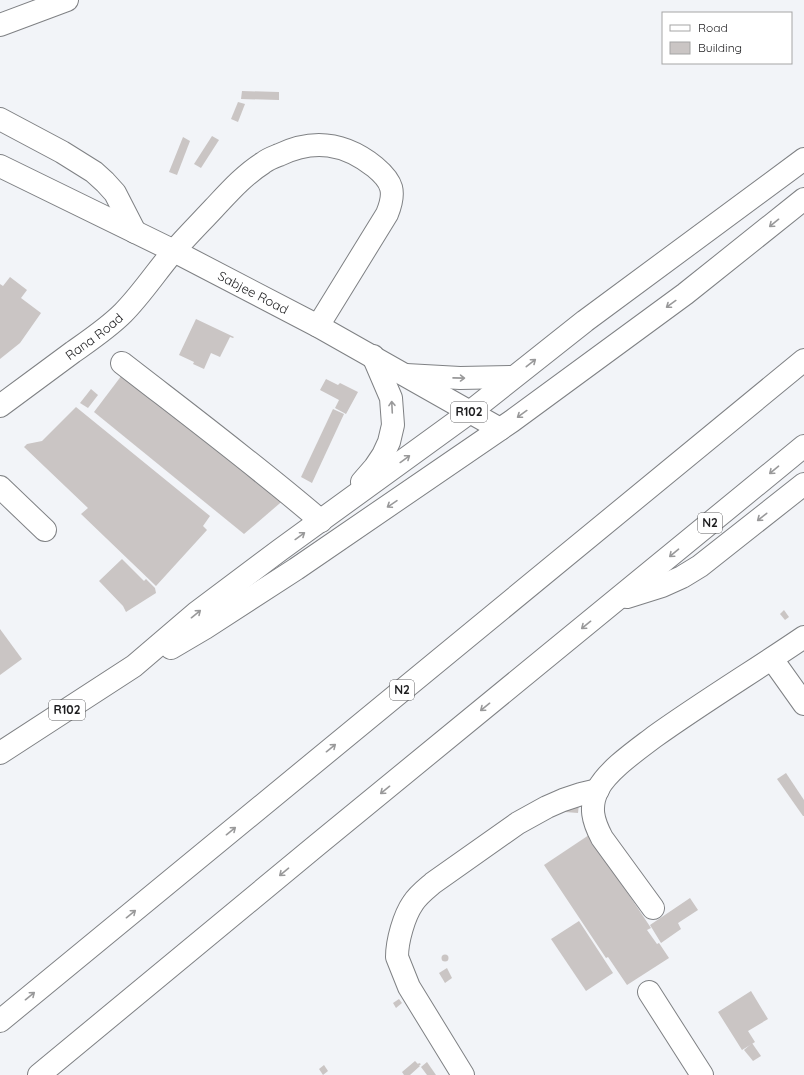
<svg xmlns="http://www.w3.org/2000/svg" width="804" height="1075" font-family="Quicksand,sans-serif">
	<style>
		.building { fill: #cac5c4 }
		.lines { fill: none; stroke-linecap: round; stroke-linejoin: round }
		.minor-casing { stroke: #7f8184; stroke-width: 24 }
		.major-casing { stroke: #7f8184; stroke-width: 24 }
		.highway-casing { stroke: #7f8184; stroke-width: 24 }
		.minor { stroke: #fff; stroke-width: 22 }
		.major { stroke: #fff; stroke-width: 22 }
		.highway { stroke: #fff; stroke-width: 22 }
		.oneway { stroke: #99999a }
		.labels { text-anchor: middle; stroke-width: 3.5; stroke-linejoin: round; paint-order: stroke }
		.shield { fill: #fff; stroke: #616162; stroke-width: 1 }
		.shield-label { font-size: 12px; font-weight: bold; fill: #1d1d1f }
		.street-label { font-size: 13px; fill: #1d1d1f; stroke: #fff }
	</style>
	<rect width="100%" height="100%" fill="#f2f4f8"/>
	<g class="building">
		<polygon points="242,91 279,92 279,100 241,99"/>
		<polygon points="238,102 245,104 238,122 231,119"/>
		<polygon points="212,136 219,140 201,168 194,164"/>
		<polygon points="183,137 190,141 177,175 169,172"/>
		<polygon points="10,277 27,290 21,298 41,313 20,343 0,359 0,284 3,286"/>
		<polygon points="196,319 234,337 233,338 230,337 220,357 211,353 204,369 193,364 194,362 179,355"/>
		<polygon points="125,371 286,498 244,534 94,412"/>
		<polygon points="326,379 338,385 340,383 358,392 346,414 335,408 339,400 320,390"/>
		<polygon points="91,389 98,395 88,408 80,403"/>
		<polygon points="76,407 210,516 203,526 207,530 156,586 81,514 88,508 24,447 27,444 42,441"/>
		<polygon points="333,409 344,414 312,483 301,477"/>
		<polygon points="122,559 144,581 146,579 155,588 156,593 126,612 123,606 99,581"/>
		<polygon points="784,610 789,617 785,620 780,614"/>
		<polygon points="0,629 22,659 0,675"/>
		<polygon points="786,773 804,800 804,816 803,816 777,779"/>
		<polygon points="566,802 579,804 578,813 565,812"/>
		<polygon points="589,835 651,928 647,930 657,944 659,943 669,958 627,985 608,957 606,958 544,865"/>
		<polygon points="690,898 698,910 678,923 681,929 661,943 650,925"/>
		<polygon points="579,921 613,973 586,991 551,939"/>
		<circle cx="445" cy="958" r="3.5"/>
		<polygon points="447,968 452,978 445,983 439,973"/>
		<polygon points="751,991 768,1019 748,1031 755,1042 742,1050 718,1012"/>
		<polygon points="399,999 402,1003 396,1008 393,1003"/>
		<polygon points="752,1043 761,1056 753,1061 744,1050"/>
		<polygon points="415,1061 418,1064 419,1063 421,1064 419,1066 420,1066 410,1075 404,1075 402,1072"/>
		<polygon points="427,1062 436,1075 427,1075 421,1067"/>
		<polygon points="324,1065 328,1071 323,1075 319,1069"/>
	</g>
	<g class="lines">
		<g class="minor-casing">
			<g id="minor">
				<polyline points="0,25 67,0"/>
				<polyline points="0,119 62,152 94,172 105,182 115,193 135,232"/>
				<path id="s1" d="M0 166 174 251 318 326 500 429"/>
				<path d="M122 363C189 415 257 466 321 521"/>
				<path id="s2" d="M0 406C24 388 49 370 73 352 90 340 108 328 123 313 141 295 156 272 173 252 186 237 200 223 214 208 229 192 244 175 263 163 268 159 274 157 279 155 314 138 345 143 375 167 393 182 396 192 387 214L318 326"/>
				<polyline points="0,487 45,530"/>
				<polyline points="772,659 804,704"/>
				<path d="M653 908 602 838C593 821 589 807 598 789 608 770 637 750 654 737 703 702 754 671 804 637"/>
				<polyline points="649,992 702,1075"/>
				<path d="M463 1075 409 987 397 957C397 941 404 916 413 903 418 895 426 889 433 883L518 823 547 807 563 800 581 794 598 790"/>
			</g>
		</g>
		<g class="major-casing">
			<g id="major">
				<polyline points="406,375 460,378 513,377"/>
				<polyline points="362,482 375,467 383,455 389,442 393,425 391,398 373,356"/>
				<polyline points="171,648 205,628 296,569 512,421 685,294 804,199"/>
				<polyline points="0,753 134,666 196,613 280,550 470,412 585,321 804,159"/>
			</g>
		</g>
		<g class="highway-casing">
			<g id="highway">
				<polyline points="627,597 662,586 682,577 700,566 804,484"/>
				<polyline points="0,1021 804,360"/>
				<polyline points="39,1075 317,845 804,446"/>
			</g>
		</g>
		<use href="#minor" class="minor"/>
		<use href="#major" class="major"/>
		<use href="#highway" class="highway"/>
	</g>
	<defs><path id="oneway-shaft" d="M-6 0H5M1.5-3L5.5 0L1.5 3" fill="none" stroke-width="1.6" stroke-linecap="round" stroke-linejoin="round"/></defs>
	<g class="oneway">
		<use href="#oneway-shaft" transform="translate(774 223) rotate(141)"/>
		<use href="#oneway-shaft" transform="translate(671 304) rotate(144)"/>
		<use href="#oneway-shaft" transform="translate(531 363) rotate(-38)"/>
		<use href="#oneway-shaft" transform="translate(459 378) rotate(1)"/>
		<use href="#oneway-shaft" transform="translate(392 407) rotate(-93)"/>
		<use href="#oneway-shaft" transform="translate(522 414) rotate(144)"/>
		<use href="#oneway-shaft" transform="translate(405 459) rotate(-36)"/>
		<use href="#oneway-shaft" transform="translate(774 470) rotate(140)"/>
		<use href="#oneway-shaft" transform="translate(392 504) rotate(146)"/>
		<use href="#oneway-shaft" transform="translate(762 517) rotate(142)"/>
		<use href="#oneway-shaft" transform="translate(300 536) rotate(-36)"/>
		<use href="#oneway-shaft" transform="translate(674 553) rotate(140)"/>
		<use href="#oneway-shaft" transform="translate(196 614) rotate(-39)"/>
		<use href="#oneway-shaft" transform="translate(586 625) rotate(141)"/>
		<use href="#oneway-shaft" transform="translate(485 707) rotate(141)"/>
		<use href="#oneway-shaft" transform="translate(331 748) rotate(-39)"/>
		<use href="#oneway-shaft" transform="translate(385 790) rotate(141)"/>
		<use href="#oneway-shaft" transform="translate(231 831) rotate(-39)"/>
		<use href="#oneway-shaft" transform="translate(284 872) rotate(140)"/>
		<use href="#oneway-shaft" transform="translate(131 914) rotate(-39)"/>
		<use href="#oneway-shaft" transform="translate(30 996) rotate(-39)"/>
	</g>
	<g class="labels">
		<g class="shield">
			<rect x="451" y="402" width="36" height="20" rx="3"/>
			<rect x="698" y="513" width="24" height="20" rx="3"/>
			<rect x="390" y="680" width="24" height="20" rx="3"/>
			<rect x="49" y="700" width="36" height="20" rx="3"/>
		</g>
		<g class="shield-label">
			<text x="469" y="416">R102</text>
			<text x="710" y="527">N2</text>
			<text x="402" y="694">N2</text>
			<text x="67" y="714">R102</text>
		</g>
		<g class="street-label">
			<text dy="5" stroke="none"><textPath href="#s1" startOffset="283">Sabjee Road</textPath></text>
			<text dy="5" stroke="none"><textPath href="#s2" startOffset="117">Rana Road</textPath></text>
		</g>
	</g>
	<rect x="662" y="12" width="130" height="52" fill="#ffffff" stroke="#a5a5a5"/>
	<rect x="670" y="25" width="20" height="6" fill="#ffffff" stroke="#a5a5a5"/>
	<text x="698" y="32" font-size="12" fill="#1d1d1f">Road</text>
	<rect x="670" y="42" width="20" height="12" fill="#cac5c4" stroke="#a5a5a5"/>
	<text x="698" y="52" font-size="12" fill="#1d1d1f">Building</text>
</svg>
